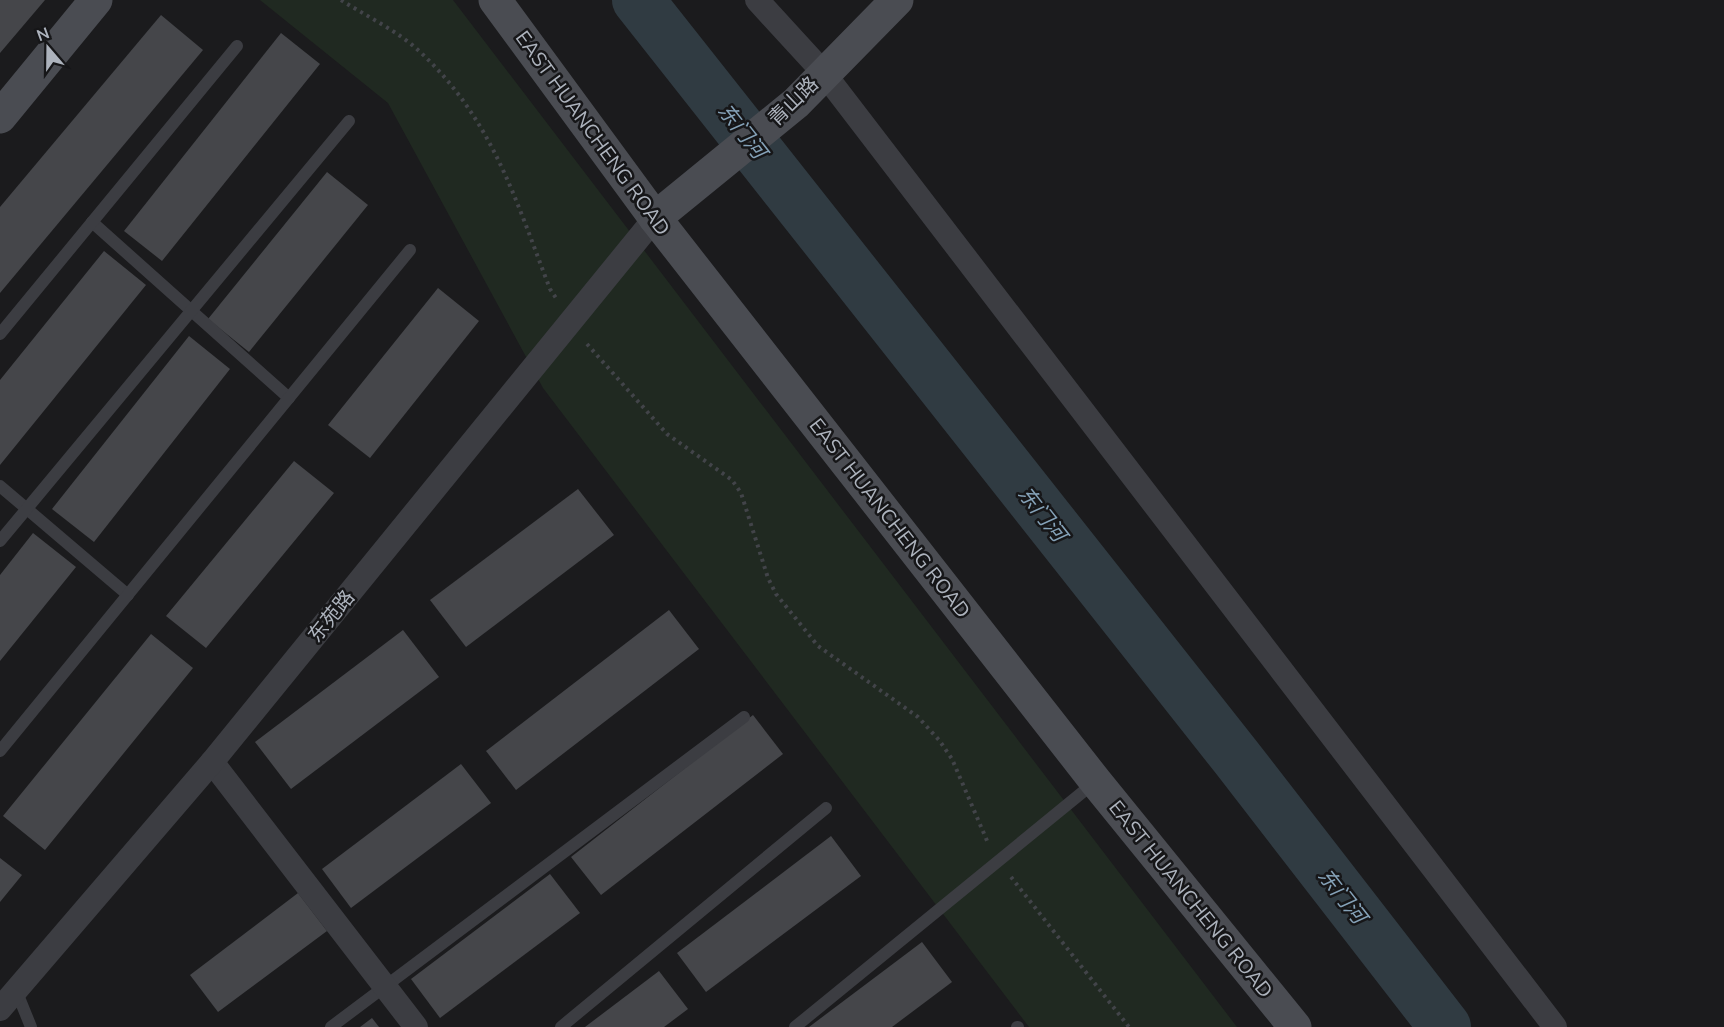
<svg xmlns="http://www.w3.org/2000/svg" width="1724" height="1027" font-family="'Nunito Sans','Noto Sans SC',sans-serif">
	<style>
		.green { fill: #202921 }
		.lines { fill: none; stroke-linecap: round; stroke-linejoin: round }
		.river { stroke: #303b42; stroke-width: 52 }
		.building { fill: #45464a }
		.path { stroke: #424449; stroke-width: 4; stroke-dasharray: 3 4.5; stroke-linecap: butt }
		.lane { stroke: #3c3d42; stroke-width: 12 }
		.street { stroke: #3c3d42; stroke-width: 24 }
		.secondary { stroke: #4a4c52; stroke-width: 33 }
		.labels { text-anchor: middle; stroke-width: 5; stroke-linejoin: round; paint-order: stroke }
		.street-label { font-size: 20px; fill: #adb3bd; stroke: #161618 }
		.water-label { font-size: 21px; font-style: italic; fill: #85a2b8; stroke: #161618 }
	</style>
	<rect width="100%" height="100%" fill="#1b1b1d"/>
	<polygon class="green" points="260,0 453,0 1237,1027 1029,1027 543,388 388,103"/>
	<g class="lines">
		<polyline class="river" points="638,0 1236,757 1445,1027"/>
	</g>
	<g class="building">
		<polygon points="0,0 45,0 0,53"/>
		<polygon points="161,15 203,50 0,293 0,207"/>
		<polygon points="281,33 320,64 162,261 124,231"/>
		<polygon points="327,172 368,205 249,352 208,319"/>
		<polygon points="104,251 146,285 0,465 0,380"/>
		<polygon points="438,288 479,321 370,458 328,425"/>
		<polygon points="189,336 230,369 94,542 52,509"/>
		<polygon points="294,461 334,493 206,648 166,616"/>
		<polygon points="578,489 614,535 466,647 430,600"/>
		<polygon points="33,533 76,567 0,661 0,575"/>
		<polygon points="669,610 699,649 516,790 486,751"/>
		<polygon points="403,630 439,677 291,789 255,742"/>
		<polygon points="151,634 193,668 45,850 3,816"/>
		<polygon points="753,715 783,754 601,895 571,857"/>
		<polygon points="461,764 491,803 351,908 322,869"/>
		<polygon points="831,836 861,876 706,992 677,953"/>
		<polygon points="0,858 22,875 0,902"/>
		<polygon points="550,874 580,913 440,1018 411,979"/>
		<polygon points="298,893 327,931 218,1012 190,975"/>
		<polygon points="922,942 952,982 892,1027 809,1027"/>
		<polygon points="659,971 688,1009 664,1027 585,1027"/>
		<polygon points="372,1018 379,1027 360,1027"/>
	</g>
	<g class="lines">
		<g class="path">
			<path d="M341 0C366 16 396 30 418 50 492 118 515 198 550 289L556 298"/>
			<polyline points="587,344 667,434 732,480 741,493 768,578 776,594 818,646 918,717 939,740 952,759 988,843"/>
			<polyline points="1011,877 1129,1027"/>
		</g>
		<g class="lane">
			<polyline points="92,222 289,398"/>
			<polyline points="0,334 237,46"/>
			<polyline points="0,486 128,595"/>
			<polyline points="0,541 349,121"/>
			<polyline points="0,751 410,250"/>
			<polyline points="16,990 31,1027"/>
			<polyline points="331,1027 744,717"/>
			<polyline points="561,1027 826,808"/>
			<polyline points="795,1027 1095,782"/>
			<polyline points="1017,1027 1018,1027"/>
		</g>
		<g class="street">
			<polyline points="757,0 823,72 1555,1027"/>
			<polyline points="212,762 416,1027"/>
			<polyline points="0,1009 212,762 655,218"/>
		</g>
		<g class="secondary">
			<polyline points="495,0 655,218 1096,782 1295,1027"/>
			<polyline points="0,117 96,0"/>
			<polyline points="655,218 796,103 897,0"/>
		</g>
	</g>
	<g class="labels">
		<g class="street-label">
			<text transform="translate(793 101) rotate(-44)" y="7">青山路</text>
			<text transform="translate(593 133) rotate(54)" y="7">EAST HUANCHENG ROAD</text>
			<text transform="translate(890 518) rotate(52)" y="7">EAST HUANCHENG ROAD</text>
			<text transform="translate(331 616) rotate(-51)" y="7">东苑路</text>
			<text transform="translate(1191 899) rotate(51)" y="7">EAST HUANCHENG ROAD</text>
		</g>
		<g class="water-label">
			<text transform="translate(742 131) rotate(52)" y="7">东门河</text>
			<text transform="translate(1042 514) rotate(52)" y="7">东门河</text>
			<text transform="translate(1342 896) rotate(52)" y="7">东门河</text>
		</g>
	</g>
	<g transform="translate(48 48) rotate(340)" stroke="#161618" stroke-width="4.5" paint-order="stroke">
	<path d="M0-4.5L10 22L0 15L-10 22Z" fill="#adb3bd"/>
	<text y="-9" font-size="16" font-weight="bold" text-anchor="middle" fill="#adb3bd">N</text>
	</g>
</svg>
